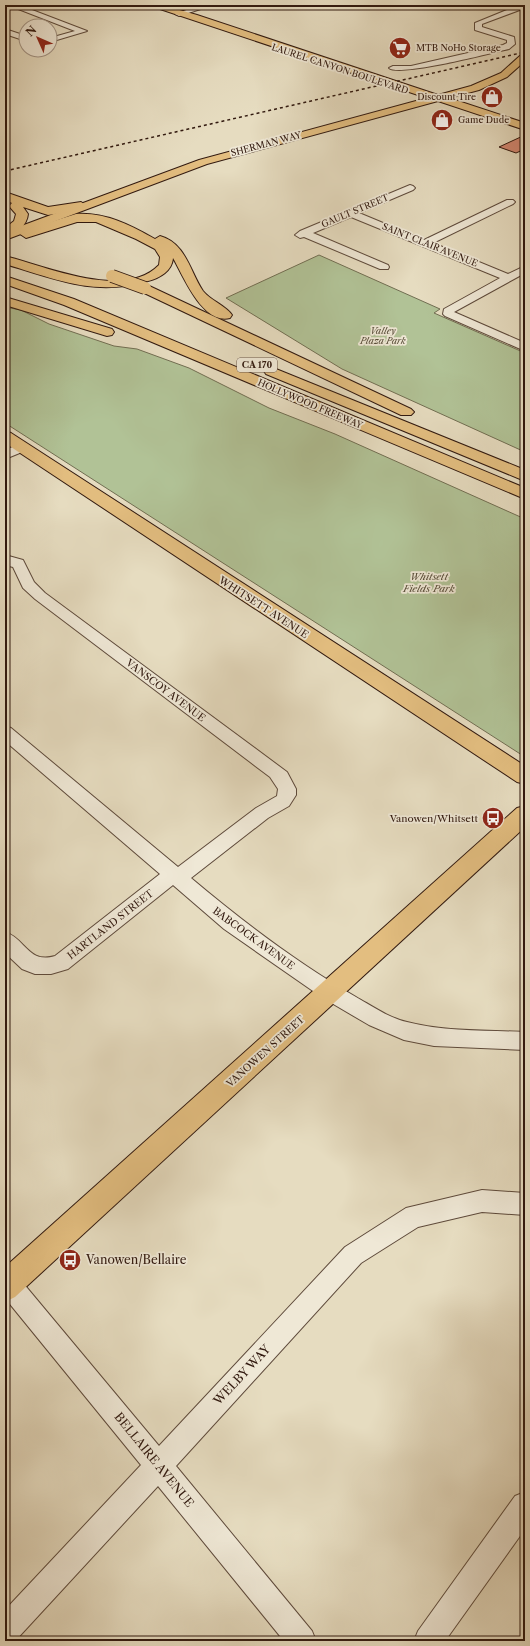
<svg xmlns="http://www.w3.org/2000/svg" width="530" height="1646" font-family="'Libre Caslon Text',serif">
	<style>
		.green { fill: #b1c296; stroke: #716e52 }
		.building { fill: #d48973; stroke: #31190f }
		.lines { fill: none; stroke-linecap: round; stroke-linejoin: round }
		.minor-casing { stroke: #5e4a3b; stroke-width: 2 }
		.major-casing { stroke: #31190f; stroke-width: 2 }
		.highway-casing { stroke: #31190f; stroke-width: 2 }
		.minor { fill: #efe8d6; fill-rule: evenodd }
		.major { fill: #e3be80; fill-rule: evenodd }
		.highway { fill: #e3be80; fill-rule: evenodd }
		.rail { stroke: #31190f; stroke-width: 1.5; stroke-dasharray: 3 3; stroke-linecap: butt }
		.highway-bridge-casing { stroke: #31190f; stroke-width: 14; stroke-linecap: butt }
		.highway-bridge { stroke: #e3be80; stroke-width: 12 }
		.labels { text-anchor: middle; stroke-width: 3.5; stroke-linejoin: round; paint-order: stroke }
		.far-poi-label { font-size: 9px; fill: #31190f; stroke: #efe8d6; text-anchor: start }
		.far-street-label { font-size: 9px; fill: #31190f; stroke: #efe8d6 }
		.far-park-label { font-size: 9px; font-style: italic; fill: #574c38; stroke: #efe8d6 }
		.shield { fill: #efe8d6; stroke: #6a574b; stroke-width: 1 }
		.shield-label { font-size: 9px; font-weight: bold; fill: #31190f }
		.park-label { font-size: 10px; font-style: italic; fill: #574c38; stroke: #efe8d6 }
		.street-label { font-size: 10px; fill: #31190f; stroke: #efe8d6 }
		.poi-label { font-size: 10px; fill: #31190f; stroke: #efe8d6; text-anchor: end }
		.near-poi-label { font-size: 12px; fill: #31190f; stroke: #efe8d6; text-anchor: start }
		.near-street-label { font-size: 12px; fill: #31190f; stroke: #efe8d6 }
	</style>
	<rect width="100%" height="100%" fill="#e6dcc0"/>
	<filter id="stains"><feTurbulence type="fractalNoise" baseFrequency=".005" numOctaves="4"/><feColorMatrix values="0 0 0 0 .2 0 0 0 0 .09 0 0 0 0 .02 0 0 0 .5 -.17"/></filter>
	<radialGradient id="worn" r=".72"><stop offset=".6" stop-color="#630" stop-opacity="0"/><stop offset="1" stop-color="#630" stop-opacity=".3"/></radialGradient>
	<g class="green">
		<polygon points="319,255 440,309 434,313 525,353 525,452 342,369 226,298"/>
		<polygon points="5,307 21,310 49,324 114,346 137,349 189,368 269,408 335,434 525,519 525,757 5,423"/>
	</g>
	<polygon class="building" points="525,135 525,149 516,153 499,147"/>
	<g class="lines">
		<g class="minor-casing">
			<g id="minor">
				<polygon points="8,5 19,5 87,31 50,42 50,38 75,31"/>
				<polygon points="201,5 213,5 179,16 175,14"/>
				<path d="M519 5H525V8L482 24V27L485 28 514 37 515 44 509 49C491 53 399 77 389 68L393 66H411L503 45 507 43V40L475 30V23Z"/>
				<polygon points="5,29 26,36 26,41 5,34"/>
				<polygon points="410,185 413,186 415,188 413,190 359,213 424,240 507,200 513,200 515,202 513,204 433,243 508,274 525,266 525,273 454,312 525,343 525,351 445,316 443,314 444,309 500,278 351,217 313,233 388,265 389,267 388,269 380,269 304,237 300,238 295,235 300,231"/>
				<polygon points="22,443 29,447 27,450 5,459 5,450"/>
				<path d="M5 555 23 560 34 582 45 593 287 772 296 789V795L289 806 268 818 191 878C242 921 297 963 356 997 372 1006 389 1018 407 1022 445 1032 486 1030 525 1032V1050L434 1046 404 1040 369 1025 323 998 224 929 173 885 68 969 51 974H35L22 969 5 953V932C26 939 28 964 55 956L160 874 5 741V726L11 728 178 867 256 808 277 796 278 789 270 777 35 599 23 588 13 567 5 565Z"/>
				<polygon points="482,1190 525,1193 525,1215 482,1212 418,1227 361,1263 176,1466 312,1631 316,1641 284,1641 158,1486 15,1641 5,1641 5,1610 141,1465 5,1298 5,1267 13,1271 159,1446 345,1247 406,1208"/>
				<polygon points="525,1492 525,1529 445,1641 414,1641 418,1631 515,1496"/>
			</g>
		</g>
		<g class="major-casing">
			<g id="major">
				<polygon points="148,5 162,5 197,15 438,95 471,86 501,73 522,54 525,53 525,61 507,77 479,90 449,98 525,123 525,130 438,101 207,164 5,240 5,232 199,160 427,98"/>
				<polygon points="5,431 11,433 525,766 525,784 517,782 5,443"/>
				<polygon points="525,806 525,827 15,1297 5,1302 5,1267 517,808"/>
			</g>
		</g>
		<g class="highway-casing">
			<g id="highway">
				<path d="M5 192 48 207 81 202 87 206 81 210 48 215 23 207 28 214C27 226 16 234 5 237V228L14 221 16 214 9 206 12 203 5 200Z"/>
				<path d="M76 214C105 212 130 225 155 239L160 236C186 243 190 272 203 291 211 301 225 305 232 315L230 318C202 325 183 275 173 258 172 271 160 278 148 281 95 297 55 279 5 264V256C45 266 124 301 159 265L160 257 155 249 136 239 96 222H77L26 238 20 234 22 231Z"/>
				<polygon points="5,276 74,299 525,488 525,499 64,305 5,284"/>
				<polygon points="145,284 411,409 414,412 411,415 401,415 140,291 138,288 140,285"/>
				<polygon points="5,297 112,329 114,332 112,335 107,336 5,305"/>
				<polygon points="271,367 525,470 525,481 266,374 264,371 266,368"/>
			</g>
		</g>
		<use href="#minor" class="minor"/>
		<use href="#major" class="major"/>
		<use href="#highway" class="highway"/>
		<polyline class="rail" points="5,171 525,52"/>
		<g class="highway-bridge-casing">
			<polyline id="highway-bridge" points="112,276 145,288"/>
		</g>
		<use href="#highway-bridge" class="highway-bridge"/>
	</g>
	<defs>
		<g id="supermarket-disc" transform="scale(1.15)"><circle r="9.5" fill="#8f2418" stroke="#efe8d6"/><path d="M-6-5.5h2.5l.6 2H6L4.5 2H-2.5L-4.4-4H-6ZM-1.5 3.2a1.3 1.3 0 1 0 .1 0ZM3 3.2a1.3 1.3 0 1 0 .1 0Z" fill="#fff"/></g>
		<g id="shop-disc" transform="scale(1.15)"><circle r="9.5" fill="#8f2418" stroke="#efe8d6"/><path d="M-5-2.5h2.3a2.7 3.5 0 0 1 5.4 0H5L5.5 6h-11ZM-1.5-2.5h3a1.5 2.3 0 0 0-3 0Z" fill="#fff"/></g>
		<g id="bus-disc" transform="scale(1.15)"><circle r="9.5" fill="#8f2418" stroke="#efe8d6"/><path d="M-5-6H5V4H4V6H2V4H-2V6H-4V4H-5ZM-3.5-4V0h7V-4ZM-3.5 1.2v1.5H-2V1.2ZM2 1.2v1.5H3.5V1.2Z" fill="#fff"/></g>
	</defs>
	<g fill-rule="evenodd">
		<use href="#supermarket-disc" x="400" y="48"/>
		<use href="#shop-disc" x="492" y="97"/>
		<use href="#shop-disc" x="442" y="120"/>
		<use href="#bus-disc" x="493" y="818"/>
		<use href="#bus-disc" x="70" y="1260"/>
	</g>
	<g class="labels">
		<g class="far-poi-label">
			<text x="416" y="51">MTB NoHo Storage</text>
			<text x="476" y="100" text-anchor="end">Discount Tire</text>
			<text x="458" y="123">Game Dude</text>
		</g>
		<g class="far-street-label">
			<text transform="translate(340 69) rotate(18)" y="3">LAUREL CANYON BOULEVARD</text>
			<text transform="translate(266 144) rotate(-15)" y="3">SHERMAN WAY</text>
			<text transform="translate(355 211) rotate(-23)" y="3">GAULT STREET</text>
			<text transform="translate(430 245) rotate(22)" y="3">SAINT CLAIR AVENUE</text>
			<text transform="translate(310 404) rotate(23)" y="3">HOLLYWOOD FREEWAY</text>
		</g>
		<g class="far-park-label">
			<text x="383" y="334">Valley<tspan x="383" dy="10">Plaza Park</tspan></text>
		</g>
		<rect class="shield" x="237" y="358" width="40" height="14" rx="3"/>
		<g class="shield-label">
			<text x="257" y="368">CA 170</text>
		</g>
		<g class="park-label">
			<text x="429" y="580">Whitsett<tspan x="429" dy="12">Fields Park</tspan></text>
		</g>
		<g class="street-label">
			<text transform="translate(264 607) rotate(33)" y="4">WHITSETT AVENUE</text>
			<text transform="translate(166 690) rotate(37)" y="4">VANSCOY AVENUE</text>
			<text transform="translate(110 924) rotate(-38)" y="4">HARTLAND STREET</text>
			<text transform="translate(254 938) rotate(36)" y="4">BABCOCK AVENUE</text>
			<text transform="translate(265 1051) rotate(-42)" y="4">VANOWEN STREET</text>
		</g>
		<g class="poi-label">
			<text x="478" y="822">Vanowen/Whitsett</text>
		</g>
		<g class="near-poi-label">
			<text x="86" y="1264">Vanowen/Bellaire</text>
		</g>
		<g class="near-street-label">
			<text transform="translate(242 1375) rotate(-47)" y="4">WELBY WAY</text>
			<text transform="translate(154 1460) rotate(51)" y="4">BELLAIRE AVENUE</text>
		</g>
	</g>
	<rect width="530" height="1646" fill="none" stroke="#e6dcc0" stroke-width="20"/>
	<rect x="6" y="6" width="518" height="1634" fill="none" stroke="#31190f" stroke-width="2"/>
	<rect x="10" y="10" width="510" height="1626" fill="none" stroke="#31190f"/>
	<g transform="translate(38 38) rotate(315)"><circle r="19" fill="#efe8d6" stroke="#a39586"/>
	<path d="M0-3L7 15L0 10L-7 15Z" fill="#8f2418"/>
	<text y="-6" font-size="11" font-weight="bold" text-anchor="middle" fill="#31190f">N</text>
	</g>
	<rect width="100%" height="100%" filter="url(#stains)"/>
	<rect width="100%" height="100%" fill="url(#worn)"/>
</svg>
